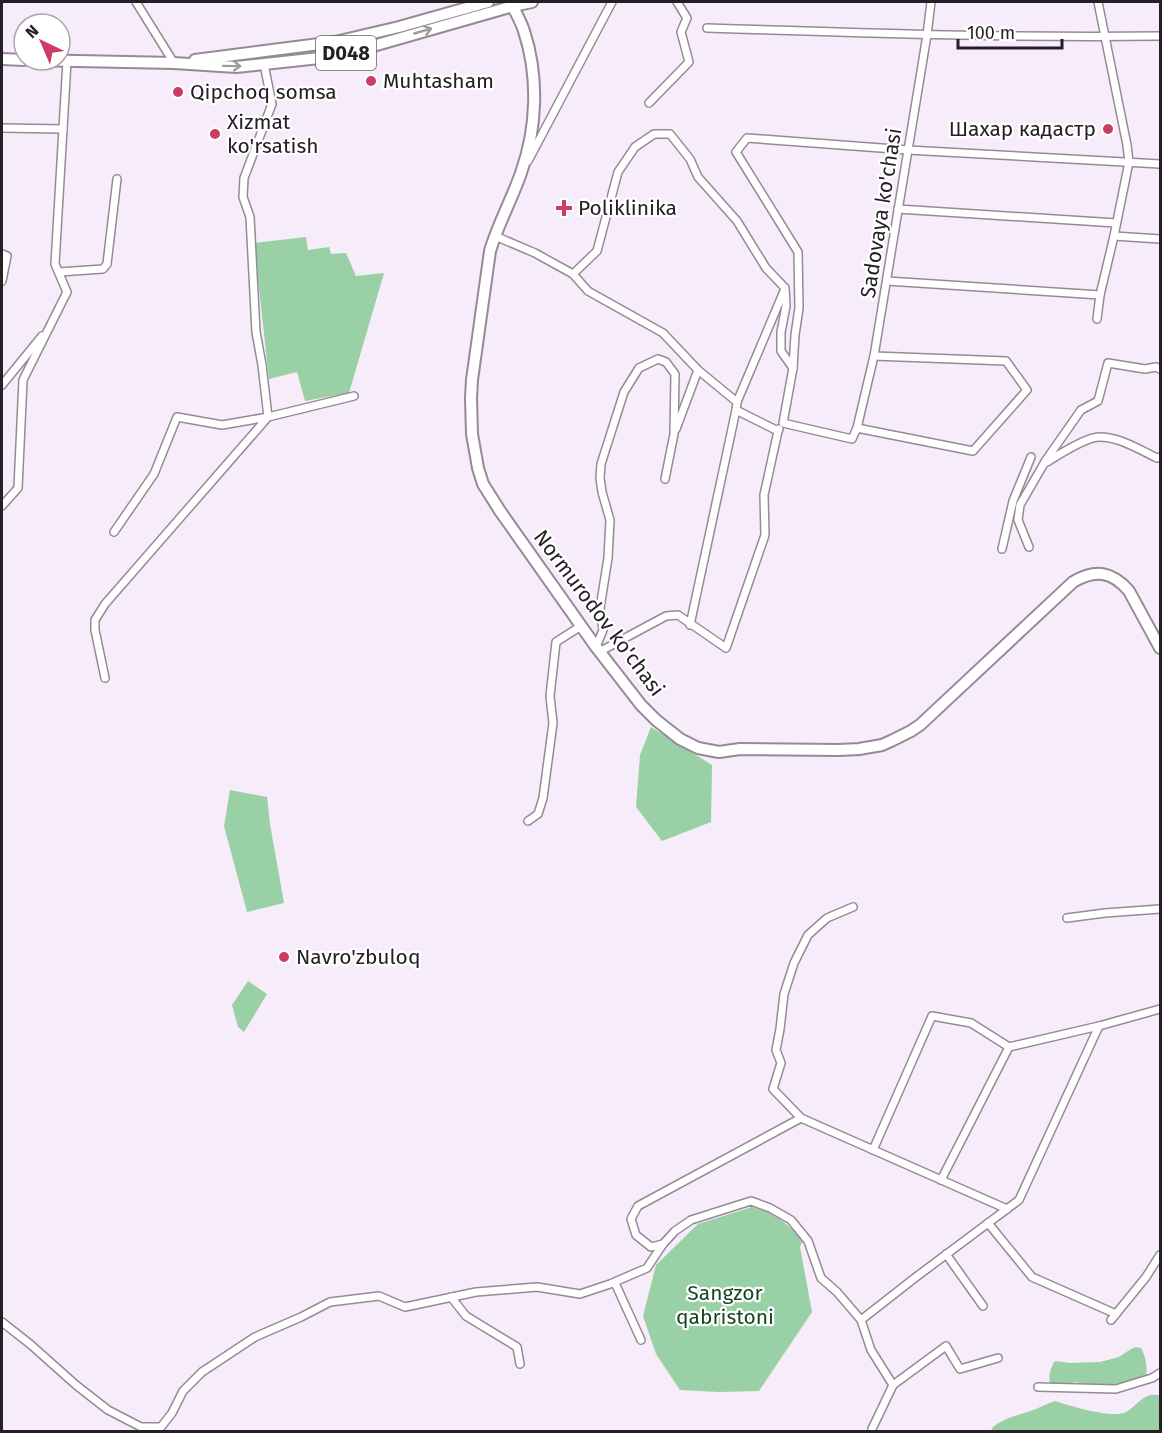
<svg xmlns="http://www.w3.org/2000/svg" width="1162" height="1433" font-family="'Fira Sans',sans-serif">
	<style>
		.green { fill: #9ad0a5 }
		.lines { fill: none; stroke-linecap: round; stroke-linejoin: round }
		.street-casing { stroke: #958a96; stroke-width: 10 }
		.primary-casing { stroke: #958a96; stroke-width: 14 }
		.street { stroke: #fff; stroke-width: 7 }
		.primary { stroke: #fff; stroke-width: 10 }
		.oneway { stroke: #9c9b9d }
		.poi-dot { fill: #cc3d66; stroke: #fff; stroke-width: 2 }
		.labels { text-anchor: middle; stroke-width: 4.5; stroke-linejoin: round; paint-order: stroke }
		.shield { fill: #fff; stroke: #666366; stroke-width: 1.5 }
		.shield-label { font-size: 20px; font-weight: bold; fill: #242025 }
		.poi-label { font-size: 21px; fill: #242025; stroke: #fff; text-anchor: start }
		.street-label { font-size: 21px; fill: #242025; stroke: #fff }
		.park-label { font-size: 21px; fill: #174524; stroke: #fff }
	</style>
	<rect width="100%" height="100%" fill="#f7ecf9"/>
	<g class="green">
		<polygon points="306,237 308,250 329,247 331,254 346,253 356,276 384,273 349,393 305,401 297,372 269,379 254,243"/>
		<polygon points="651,727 712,765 711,822 662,841 636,807 640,755"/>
		<polygon points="230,790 267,797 270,824 284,903 247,912 224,826"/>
		<polygon points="248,981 267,994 244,1032 238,1027 232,1005"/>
		<path d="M752 1207C776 1214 785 1222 803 1240L800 1247 812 1312 759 1391 719 1392 680 1390 656 1354 643 1316 656 1265 698 1224Z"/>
		<path d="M1136 1347 1141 1348C1145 1355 1148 1367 1146 1376L1143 1378 1122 1386H1098L1075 1382 1066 1386H1052C1047 1379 1050 1368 1055 1361L1070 1363 1100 1362 1119 1357 1131 1349Z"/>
		<path d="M1150 1395H1160V1431L1074 1430 1070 1432H999L991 1429C1004 1417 1020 1415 1036 1409 1043 1406 1048 1403 1055 1401 1070 1406 1113 1419 1126 1412 1135 1407 1140 1398 1150 1395Z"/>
	</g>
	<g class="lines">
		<g class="street-casing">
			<g id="street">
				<polyline points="136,2 174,63"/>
				<path d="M707 28C858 33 1009 38 1160 36"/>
				<polyline points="649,103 689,62 681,32 687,18 677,2"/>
				<polyline points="2,128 63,129"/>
				<polyline points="528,161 612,2"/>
				<polyline points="898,209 1116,223"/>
				<polyline points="495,236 535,253 573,274 588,291 663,333 698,370 737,402 736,410 778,431 779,429"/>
				<polyline points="1114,236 1160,239"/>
				<polyline points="2,254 7,256 2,281"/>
				<polyline points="59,272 103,269 107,264 117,179"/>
				<polyline points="573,274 597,251 618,172 635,147 654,134 670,134 690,159 698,177 737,221 766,268 785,288 786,306 781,332 781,351 793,368"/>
				<polyline points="887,281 1100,295"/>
				<polyline points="1097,319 1100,295 1114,236 1129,162 1127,145 1098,2"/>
				<polyline points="874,356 1006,361 1027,390 973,451 857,428 852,439 783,423 793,368 795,335 799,308 798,252 736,152 747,138 908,150 1160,164"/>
				<polyline points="2,385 42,336"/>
				<polyline points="737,402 784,291"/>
				<polyline points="857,428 874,356 927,35 931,2"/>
				<polyline points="676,429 698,370"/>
				<path d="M1047 462C1058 455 1087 437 1099 437 1120 437 1138 449 1157 458L1160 457"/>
				<polyline points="2,506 18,488 23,380 67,292 55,264 67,61"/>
				<polyline points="114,532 154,474 177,417 222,425 268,417 262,365 256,332 250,217 243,197 244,178 272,104 264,64"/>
				<polyline points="1029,547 1018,520 1020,505 1046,460 1081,410 1098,401 1108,363 1145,369 1156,367 1160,369"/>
				<polyline points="1002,549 1013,501 1031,457"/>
				<polyline points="690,625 736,410"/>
				<polyline points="596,647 603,630 600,608 608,558 610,520 602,492 600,478 601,464 624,392 639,368 658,359 666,362 675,374 674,434 665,479"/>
				<polyline points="599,652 666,616 678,615 726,648 765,535 764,495 778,431"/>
				<polyline points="105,678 95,630 95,620 105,604 268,417 354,396"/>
				<polyline points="528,821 538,814 543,798 553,723 550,696 556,642 581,626"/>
				<polyline points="853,907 827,918 808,935 794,963 784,994 780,1029 776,1050 781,1063 773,1089 801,1118 1007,1209"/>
				<polyline points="1067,918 1105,913 1160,909"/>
				<polyline points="873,1150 932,1016 971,1023 1009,1047"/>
				<polyline points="941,1180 1009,1047 1099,1026 1160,1009"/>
				<polyline points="988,1223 1032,1277 1116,1314"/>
				<polyline points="663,1244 651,1247 636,1235 631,1219 638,1206 801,1118"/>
				<polyline points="946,1254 983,1306"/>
				<polyline points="615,1283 641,1340"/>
				<polyline points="451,1297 466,1316 517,1347 520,1364"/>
				<polyline points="1111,1320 1146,1277 1160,1255"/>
				<polyline points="2,1322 30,1344 76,1385 108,1410 141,1427 161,1427 172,1413 183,1391 202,1372 255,1337 301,1317 330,1302 379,1296 405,1307 476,1292 537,1287 580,1294 610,1284 647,1268 663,1244 675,1231 691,1220 751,1201 770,1208 791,1220 808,1241 821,1278 837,1292 861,1320"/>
				<polyline points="893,1385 946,1346 960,1369 998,1358"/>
				<polyline points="1038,1387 1116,1389 1152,1378 1160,1373"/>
				<polyline points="872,1429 893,1385 871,1350 861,1320 916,1277 1019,1200 1099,1026"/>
			</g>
		</g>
		<g class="primary-casing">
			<g id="primary">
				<path d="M511 2C515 12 521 21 524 31 539 77 537 128 521 173 512 199 498 224 490 251L472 380 471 398 472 434 478 468 483 484 500 511 596 647 641 705 656 720 680 739 698 748 719 752 740 749 839 750 859 749 882 745 891 741 911 731 920 725 1073 582C1095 569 1112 571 1129 591L1160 648"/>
				<polyline points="2,59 24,60"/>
				<polyline points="29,60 174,63 236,67 255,65 338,56 513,6 532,2"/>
				<polyline points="195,60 335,42 399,27 488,2"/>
			</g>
		</g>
		<use href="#street" class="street"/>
		<use href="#primary" class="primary"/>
	</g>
	<defs><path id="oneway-shaft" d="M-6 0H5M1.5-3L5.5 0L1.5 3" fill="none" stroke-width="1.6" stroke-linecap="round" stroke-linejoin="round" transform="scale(1.5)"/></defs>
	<g class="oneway">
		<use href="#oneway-shaft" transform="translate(423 31) rotate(-16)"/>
		<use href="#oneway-shaft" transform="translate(232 66) rotate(1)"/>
	</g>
	<g class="poi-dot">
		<circle cx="371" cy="81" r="6"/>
		<circle cx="178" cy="92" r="6"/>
		<circle cx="1108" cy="129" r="6"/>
		<circle cx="215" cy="134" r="6"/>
		<path d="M561 199h6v6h6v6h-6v6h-6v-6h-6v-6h6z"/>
		<circle cx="284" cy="957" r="6"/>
	</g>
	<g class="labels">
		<rect class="shield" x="316" y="36" width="60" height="34" rx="4.5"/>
		<g class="shield-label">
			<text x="346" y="60">D048</text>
		</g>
		<g class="poi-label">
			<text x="383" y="88">Muhtasham</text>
			<text x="190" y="99">Qipchoq somsa</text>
			<text x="227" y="129">Xizmat<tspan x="227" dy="24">ko'rsatish</tspan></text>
			<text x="1096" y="136" text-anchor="end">Шахар кадастр</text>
			<text x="578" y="215">Poliklinika</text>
			<text x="296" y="964">Navro'zbuloq</text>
		</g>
		<g class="street-label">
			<text transform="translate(881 213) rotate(-81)" y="7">Sadovaya ko'chasi</text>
			<text transform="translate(599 613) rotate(53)" y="7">Normurodov ko'chasi</text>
		</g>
		<g class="park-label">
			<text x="725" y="1300">Sangzor<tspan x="725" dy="24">qabristoni</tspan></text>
		</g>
	</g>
	<rect width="1162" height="1433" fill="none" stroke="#242025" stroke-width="6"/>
	<g transform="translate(42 42) rotate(316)"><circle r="28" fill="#ffffff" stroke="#a7a6a8" stroke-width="1.5"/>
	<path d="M0-4.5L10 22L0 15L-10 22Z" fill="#cc3d66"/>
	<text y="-9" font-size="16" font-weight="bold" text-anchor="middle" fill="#242025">N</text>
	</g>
	<path d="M958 39v9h104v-9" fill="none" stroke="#242025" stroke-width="3"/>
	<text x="967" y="39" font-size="18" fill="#242025" stroke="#ffffff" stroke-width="4.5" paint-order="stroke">100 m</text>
</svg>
